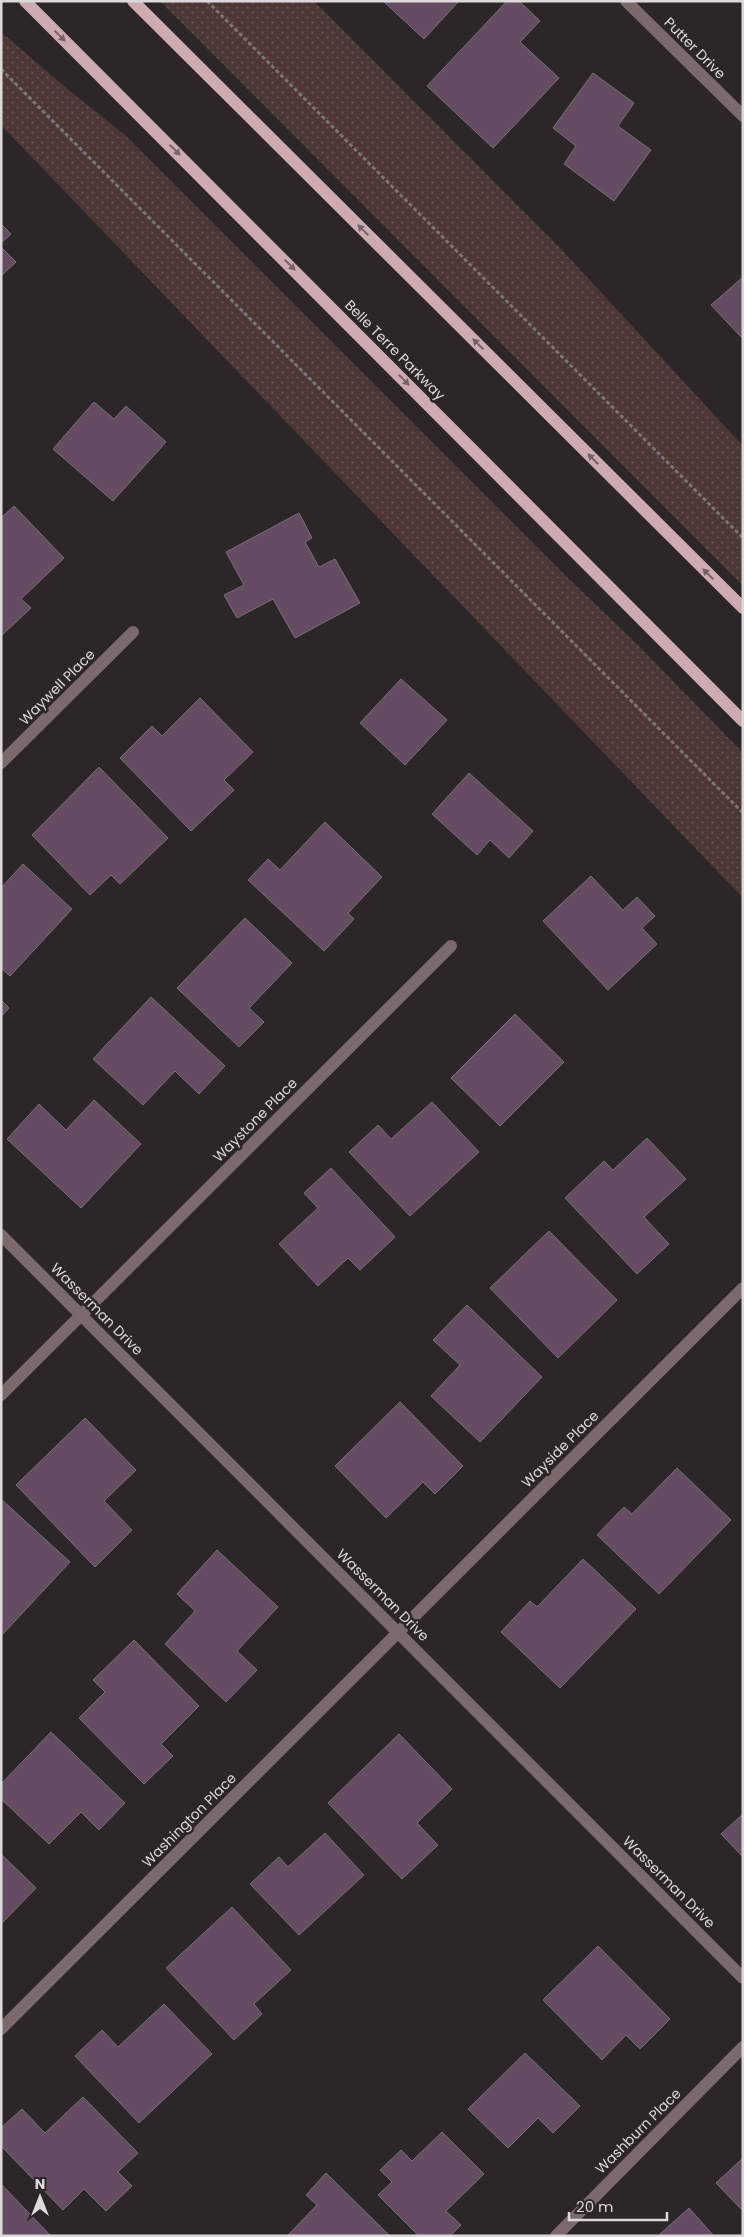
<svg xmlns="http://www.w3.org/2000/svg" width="744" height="2237" font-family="Poppins,sans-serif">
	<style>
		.grass { fill: url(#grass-dots) }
		.building { fill: #654c63; stroke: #777276 }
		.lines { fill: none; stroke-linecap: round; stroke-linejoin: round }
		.path { stroke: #7a7578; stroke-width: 3; stroke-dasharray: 4 2.5; stroke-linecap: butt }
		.minor { stroke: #7b696c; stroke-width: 12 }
		.major { stroke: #ceabb0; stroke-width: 12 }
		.oneway { fill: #756266 }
		.labels { text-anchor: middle; stroke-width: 5; stroke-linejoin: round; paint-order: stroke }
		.street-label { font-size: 14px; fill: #ddd9db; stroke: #2c2629 }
	</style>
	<defs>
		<pattern id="grass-dots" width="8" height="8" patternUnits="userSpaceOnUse" patternTransform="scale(1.25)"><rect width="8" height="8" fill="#4d3734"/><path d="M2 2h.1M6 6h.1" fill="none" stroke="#665351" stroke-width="1.8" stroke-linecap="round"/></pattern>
	</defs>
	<rect width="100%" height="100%" fill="#2c2629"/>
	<g class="grass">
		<polygon points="160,1 314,1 560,248 743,446 743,586"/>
		<polygon points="1,32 71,92 125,135 568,578 637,644 743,753 743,898 1,125"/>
	</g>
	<g class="building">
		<polygon points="383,1 459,1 424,39"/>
		<polygon points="507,1 519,1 540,21 520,42 559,78 493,148 427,86"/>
		<polygon points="593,73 634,103 618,126 651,150 614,201 564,164 576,146 553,128"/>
		<polygon points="1,224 11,234 1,243"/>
		<polygon points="1,247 16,262 1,276"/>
		<polygon points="743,277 743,339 711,305"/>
		<polygon points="94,402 114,419 126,406 166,442 113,501 53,449"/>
		<polygon points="14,506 64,558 21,599 31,608 1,636 1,518"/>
		<polygon points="299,513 312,538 305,542 319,567 335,559 360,603 295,638 273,599 237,618 224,595 244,585 226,552"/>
		<polygon points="401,679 447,720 405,765 360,723"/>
		<polygon points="200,698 253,752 224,780 234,790 191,831 120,758 152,726 162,736"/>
		<polygon points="99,767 168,838 120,884 111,875 90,895 32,835"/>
		<polygon points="469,773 533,831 509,858 490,840 477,855 432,814"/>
		<polygon points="325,822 382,877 348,913 354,919 324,951 248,880 268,859 280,870"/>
		<polygon points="23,864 72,909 10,976 1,968 1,888"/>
		<polygon points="591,876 623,910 637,897 655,916 642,928 657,944 608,990 543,921"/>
		<polygon points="245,918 292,963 249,1008 264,1022 239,1047 177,988"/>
		<polygon points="151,997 225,1066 199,1094 175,1071 143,1105 93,1059"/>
		<polygon points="1,1000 9,1008 1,1017"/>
		<polygon points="515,1014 564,1062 500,1126 451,1078"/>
		<polygon points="94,1100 141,1144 81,1208 7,1139 39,1104 66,1130"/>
		<polygon points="432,1102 479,1152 410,1216 349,1152 378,1125 391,1139"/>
		<polygon points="647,1138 686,1179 644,1217 669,1244 637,1274 565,1198 604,1161 613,1170"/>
		<polygon points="331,1168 395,1237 360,1270 348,1258 318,1286 279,1244 318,1208 304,1193"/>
		<polygon points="549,1231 617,1300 558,1358 490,1288"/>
		<polygon points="467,1305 542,1377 480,1442 431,1396 460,1365 433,1340"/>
		<polygon points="400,1402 463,1466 435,1494 423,1482 386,1518 335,1466"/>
		<polygon points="85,1418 136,1470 104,1501 132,1530 95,1567 16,1485"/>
		<polygon points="677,1468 731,1520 659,1594 597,1535 624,1507 632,1514"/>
		<polygon points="1,1499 70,1562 1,1636"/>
		<polygon points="217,1550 278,1607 237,1651 257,1670 226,1702 165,1644 195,1611 177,1594"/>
		<polygon points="583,1559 636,1609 560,1688 501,1632 530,1601 537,1607"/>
		<polygon points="134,1640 199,1706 161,1744 173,1756 144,1784 79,1718 105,1692 93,1680"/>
		<polygon points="51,1732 125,1803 99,1830 81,1812 49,1844 1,1799 1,1784"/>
		<polygon points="399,1734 452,1789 417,1823 438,1845 402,1879 328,1803"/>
		<polygon points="743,1814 743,1857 721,1834"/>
		<polygon points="325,1833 364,1875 299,1935 250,1884 279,1857 288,1867"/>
		<polygon points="1,1854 36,1888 1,1924"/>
		<polygon points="232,1907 291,1970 254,2004 262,2014 234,2040 166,1968"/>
		<polygon points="598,1946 670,2019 640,2049 626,2035 602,2060 543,2000"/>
		<polygon points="164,2004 212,2054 139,2123 75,2056 102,2030 118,2047"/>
		<polygon points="525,2053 580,2106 553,2133 538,2118 508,2148 468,2109"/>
		<polygon points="83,2097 138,2153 118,2172 132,2186 106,2211 84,2189 63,2210 1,2146 1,2128 22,2109 45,2133"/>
		<polygon points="442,2132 484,2174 446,2211 461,2225 450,2236 419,2236 378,2195 392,2182 380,2170 401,2150 412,2161"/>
		<polygon points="743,2158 743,2211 716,2183"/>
		<polygon points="326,2173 390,2236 287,2236 317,2205 306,2195"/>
		<polygon points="1,2184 51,2236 1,2236"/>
		<polygon points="689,2208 714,2236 661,2236 660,2234"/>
	</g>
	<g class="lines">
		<g class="path">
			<polyline points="207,1 743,538"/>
			<polyline points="1,69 743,813"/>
		</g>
		<g class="minor">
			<polyline points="626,1 743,116"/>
			<polyline points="1,763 133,632"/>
			<polyline points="1,1235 743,1978"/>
			<polyline points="1,1395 451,946"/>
			<polyline points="1,2029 743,1288"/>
			<polyline points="556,2236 743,2047"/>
		</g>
		<g class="major">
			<polyline points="25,1 743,721"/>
			<polyline points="133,1 743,608"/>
		</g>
	</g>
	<defs><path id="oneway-solid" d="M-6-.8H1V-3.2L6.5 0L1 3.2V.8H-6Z" transform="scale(1.25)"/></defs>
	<g class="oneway">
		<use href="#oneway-solid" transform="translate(60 36) rotate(45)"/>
		<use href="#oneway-solid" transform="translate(175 150) rotate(45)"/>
		<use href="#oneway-solid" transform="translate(363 230) rotate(-135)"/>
		<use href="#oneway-solid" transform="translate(290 265) rotate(45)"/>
		<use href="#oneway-solid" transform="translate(478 344) rotate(-135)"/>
		<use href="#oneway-solid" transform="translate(404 380) rotate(45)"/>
		<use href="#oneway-solid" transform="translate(593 459) rotate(-135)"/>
		<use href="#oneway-solid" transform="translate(708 574) rotate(-135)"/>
	</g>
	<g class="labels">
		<g class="street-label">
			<text transform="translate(695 48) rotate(45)" y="5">Putter Drive</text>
			<text transform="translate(395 350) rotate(45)" y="5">Belle Terre Parkway</text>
			<text transform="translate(57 687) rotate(-45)" y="5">Waywell Place</text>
			<text transform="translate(255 1120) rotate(-45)" y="5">Waystone Place</text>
			<text transform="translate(97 1309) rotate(45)" y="5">Wasserman Drive</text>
			<text transform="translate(560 1449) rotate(-45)" y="5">Wayside Place</text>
			<text transform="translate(383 1595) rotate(45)" y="5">Wasserman Drive</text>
			<text transform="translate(189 1820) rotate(-45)" y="5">Washington Place</text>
			<text transform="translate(669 1882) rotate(45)" y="5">Wasserman Drive</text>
			<text transform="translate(638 2131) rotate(-45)" y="5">Washburn Place</text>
		</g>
	</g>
	<rect width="744" height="2237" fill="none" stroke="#ddd9db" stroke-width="5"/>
	<g transform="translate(40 2197)" stroke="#2c2629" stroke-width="4" paint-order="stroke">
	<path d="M0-4L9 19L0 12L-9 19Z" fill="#ddd9db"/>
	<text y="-8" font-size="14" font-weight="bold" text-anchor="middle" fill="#ddd9db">N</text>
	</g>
	<path d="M569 2212v8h98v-8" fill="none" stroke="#ddd9db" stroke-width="2.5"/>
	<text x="576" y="2212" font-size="15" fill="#ddd9db" stroke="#2c2629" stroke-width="4" paint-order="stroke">20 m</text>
</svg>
